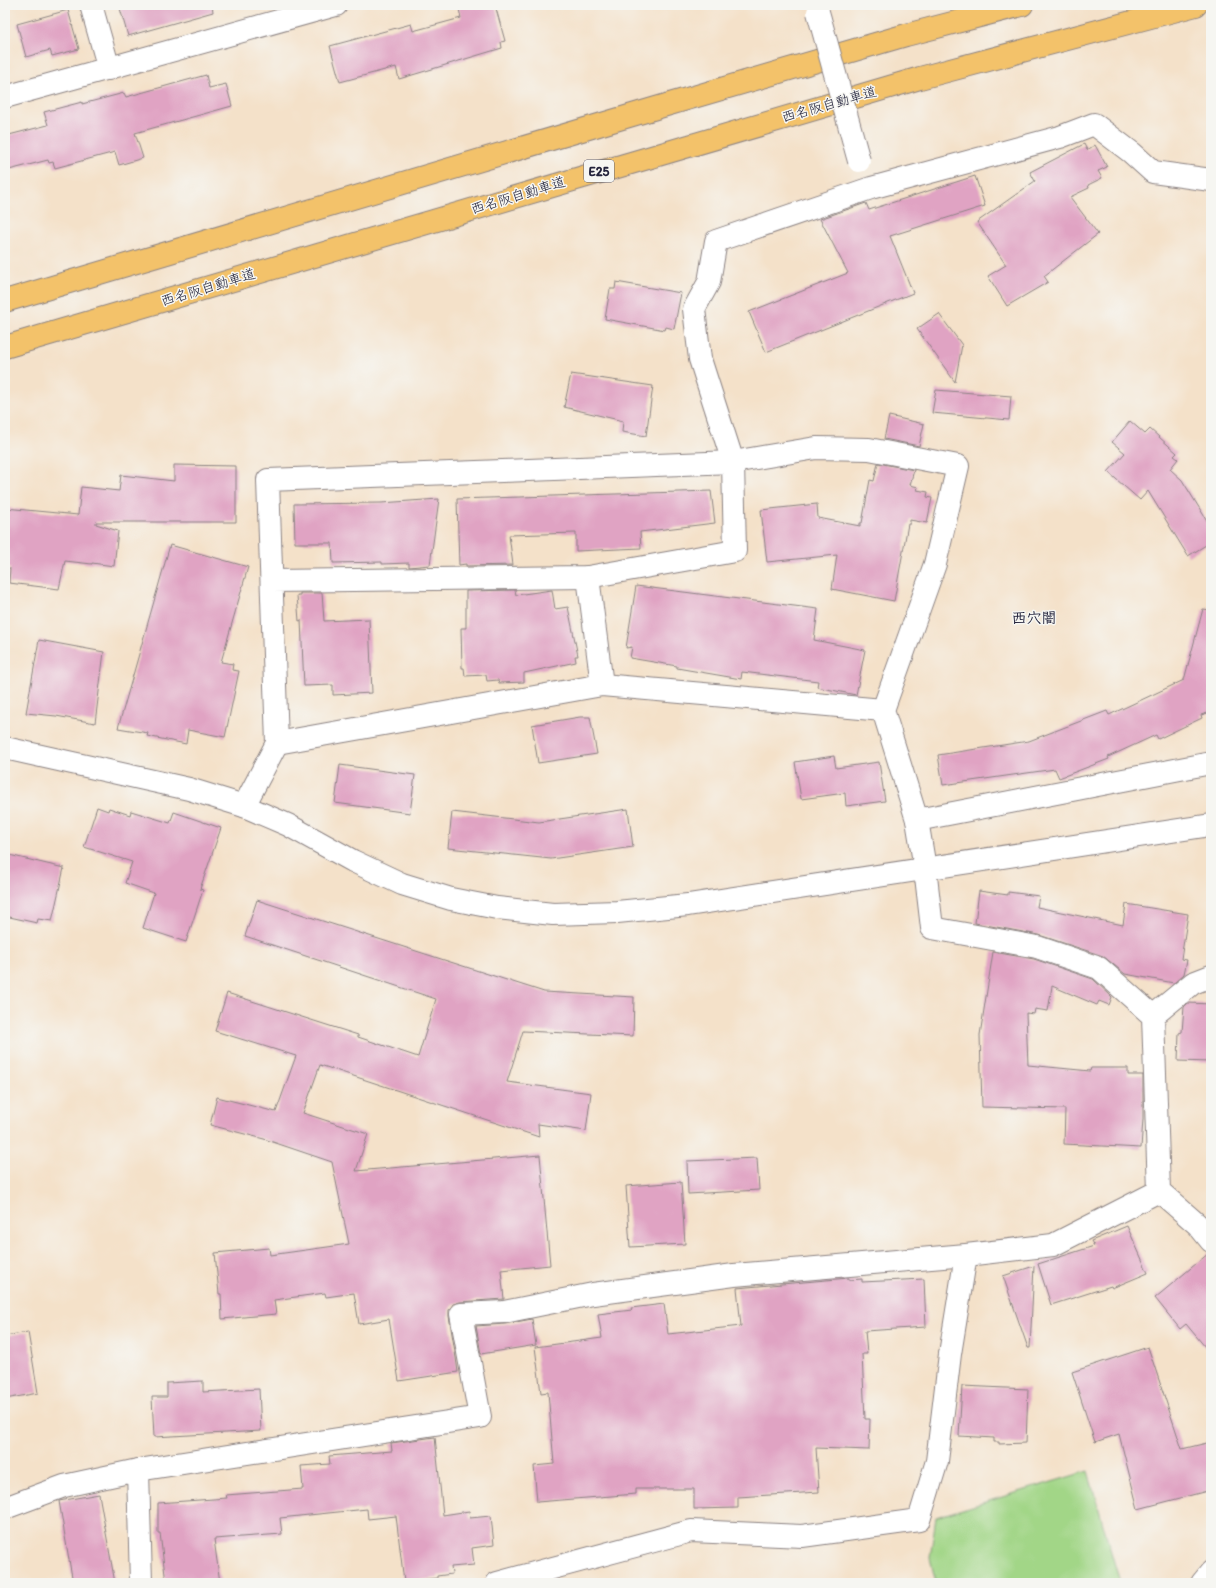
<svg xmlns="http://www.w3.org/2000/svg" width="1216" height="1588" font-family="Itim,'Klee One',sans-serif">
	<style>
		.green { fill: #a2d687; stroke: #627c61 }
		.building { fill: #e0a3c3 }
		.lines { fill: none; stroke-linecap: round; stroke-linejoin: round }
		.minor-casing { stroke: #8b8282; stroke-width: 24 }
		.highway-casing { stroke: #8b8282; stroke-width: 24 }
		.minor { stroke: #fff; stroke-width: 22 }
		.highway { stroke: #f3c26a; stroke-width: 22 }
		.minor-bridge-casing { stroke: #8b8282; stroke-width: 24; stroke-linecap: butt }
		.minor-bridge { stroke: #fff; stroke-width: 22 }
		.labels { text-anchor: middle; stroke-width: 3; stroke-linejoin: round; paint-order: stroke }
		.shield { fill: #f6f6f2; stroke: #626272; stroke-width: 1 }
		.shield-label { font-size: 13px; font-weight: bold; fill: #22223b }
		.street-label { font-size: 14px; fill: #22223b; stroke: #f6f6f2 }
		.neighbourhood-label { font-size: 15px; font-weight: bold; fill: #22223b; stroke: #f6f6f2 }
	</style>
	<rect width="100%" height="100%" fill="#f6f6f2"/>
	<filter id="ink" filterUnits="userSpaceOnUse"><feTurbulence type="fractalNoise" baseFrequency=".025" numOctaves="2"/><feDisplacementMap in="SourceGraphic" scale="8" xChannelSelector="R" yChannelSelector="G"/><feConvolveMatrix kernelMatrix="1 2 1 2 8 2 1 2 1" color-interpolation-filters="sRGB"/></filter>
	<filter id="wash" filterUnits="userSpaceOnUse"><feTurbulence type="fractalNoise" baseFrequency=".012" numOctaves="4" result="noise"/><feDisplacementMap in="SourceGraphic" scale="16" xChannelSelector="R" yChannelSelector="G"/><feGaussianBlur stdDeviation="0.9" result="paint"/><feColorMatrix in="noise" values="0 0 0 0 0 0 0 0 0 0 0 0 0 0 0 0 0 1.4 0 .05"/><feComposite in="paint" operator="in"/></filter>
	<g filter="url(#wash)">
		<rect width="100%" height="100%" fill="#f4e1c9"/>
		<polygon class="green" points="1088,1471 1120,1583 936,1583 930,1558 936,1517"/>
		<g id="blocks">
			<g class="building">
				<polygon points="119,5 212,5 213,12 128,36"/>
				<polygon points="458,5 495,5 505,41 501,42 502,48 399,79 396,67 340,82 330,46 411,24 413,31 461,18"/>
				<polygon points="68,10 79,49 52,56 50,50 26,57 17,24"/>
				<polygon points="206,75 209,88 226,84 232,106 135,133 143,158 119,165 115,152 55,168 53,162 49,163 48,160 5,171 5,136 48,125 44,112 82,102 82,104 124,93 126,97"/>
				<polygon points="1084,144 1087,150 1095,145 1107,167 1098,171 1102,178 1088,185 1089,188 1070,197 1098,234 1044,276 1048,282 1007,306 988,276 1006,265 977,222 1035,181 1030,172"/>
				<polygon points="975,176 985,206 890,236 913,293 766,352 749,312 848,273 820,219 866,203 869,210"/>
				<polygon points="616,282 681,293 674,329 666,327 665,330 605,319 610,289 615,289"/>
				<polygon points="939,314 962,345 955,382 917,329"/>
				<polygon points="571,374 653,386 646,436 622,432 623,421 564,407"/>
				<polygon points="936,390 1011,396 1009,420 932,413"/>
				<polygon points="889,416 924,424 919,446 884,439"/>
				<polygon points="1130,421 1145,434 1150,429 1177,453 1174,456 1178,459 1170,469 1182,480 1211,527 1211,542 1188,556 1148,491 1140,500 1108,472 1125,453 1112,442"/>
				<polygon points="878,463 914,470 910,485 918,487 917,490 928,492 927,497 932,498 927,523 910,520 910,524 908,524 894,601 832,589 837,555 767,562 761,510 817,504 818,518 860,526 860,523 862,523 870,480 874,481"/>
				<polygon points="174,465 236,466 236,522 96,522 96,524 118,531 114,566 92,563 92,564 65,561 59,589 9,583 10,568 5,568 5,508 78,515 81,487 119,491 121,475 174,481"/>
				<polygon points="711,491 715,523 640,532 641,548 576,551 576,533 509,535 513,565 466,566 466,564 459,565 457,499"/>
				<polygon points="439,499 430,565 409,567 409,563 382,564 382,562 333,563 332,543 295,543 294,504 381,503"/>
				<polygon points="170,545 248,567 221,662 233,664 232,670 239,671 225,737 188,730 186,744 147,736 148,733 118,728"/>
				<polygon points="636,586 818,609 814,640 865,650 856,695 817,687 818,681 742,672 741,679 677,668 677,666 630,658 632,647 626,648"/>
				<polygon points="515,590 516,595 552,590 555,609 568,607 578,656 575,656 576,662 524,673 524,682 499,683 498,680 487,681 486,675 465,676 464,668 462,668 461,628 466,628 466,591"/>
				<polygon points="300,593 322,593 324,621 369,619 372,693 333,695 333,685 304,686 301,620 299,621 297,595 300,595"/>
				<polygon points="1203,609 1211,610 1211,712 1201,715 1202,718 1158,739 1156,735 1108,757 1109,759 1059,778 1055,769 943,785 938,755 1029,741 1107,711 1109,715 1184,680"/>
				<polygon points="39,640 104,652 95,723 56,716 26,713"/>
				<polygon points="580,717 590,717 597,754 538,763 532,725"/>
				<polygon points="834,756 836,768 879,762 885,801 846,806 845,793 801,799 795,762"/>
				<polygon points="340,765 415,775 410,813 335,803"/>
				<polygon points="97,807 108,811 109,808 130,815 131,811 170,823 174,812 221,828 200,889 203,890 186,942 143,928 154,893 125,883 132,862 84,847"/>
				<polygon points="628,809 633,847 551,859 448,848 452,812 539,822"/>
				<polygon points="5,854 64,868 52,921 38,919 37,923 5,916"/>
				<polygon points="979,891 1008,895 1008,892 1039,896 1037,907 1123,925 1126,904 1188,914 1181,959 1187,960 1184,974 1174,983 1125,974 1103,956 1039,935 975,923"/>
				<polygon points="257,900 544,992 634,997 633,1036 523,1031 507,1082 591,1093 586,1131 538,1124 539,1137 320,1065 303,1113 368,1134 356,1171 540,1155 550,1265 501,1270 504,1299 460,1302 453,1304 449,1310 449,1316 456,1358 458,1372 399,1381 389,1319 359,1324 354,1293 326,1297 325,1293 274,1300 276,1314 222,1319 221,1294 219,1294 215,1253 269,1248 270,1255 349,1244 332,1162 264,1139 210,1125 217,1097 276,1112 296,1056 215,1031 227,993 358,1035 358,1037 418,1057 436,999 245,936"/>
				<polygon points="993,952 1034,959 1093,979 1112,997 1109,1005 1099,1001 1097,1005 1052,986 1048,1011 1035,1009 1034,1014 1026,1013 1028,1065 1090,1071 1091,1068 1128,1068 1128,1075 1143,1075 1143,1119 1141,1148 1064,1144 1065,1109 982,1107 980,1035"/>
				<polygon points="1188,1003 1211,1004 1211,1062 1178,1061 1179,1033 1182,1032 1184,1007"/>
				<polygon points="757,1158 759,1190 688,1194 687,1161"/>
				<polygon points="681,1182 685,1244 630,1247 626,1186"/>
				<polygon points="1127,1226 1148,1273 1112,1288 1111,1286 1051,1305 1038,1264 1094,1246 1091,1241"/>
				<polygon points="1209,1253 1211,1253 1211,1354 1186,1324 1180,1329 1155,1298"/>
				<polygon points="1034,1266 1030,1348 1028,1348 1003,1276"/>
				<polygon points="849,1278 849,1280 862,1279 862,1282 924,1279 926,1327 865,1331 867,1354 862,1354 865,1419 870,1419 869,1450 816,1448 819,1492 738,1497 738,1508 694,1509 694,1489 636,1489 636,1494 537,1502 534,1466 554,1464 548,1392 541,1393 535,1347 602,1338 598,1314 632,1310 631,1308 664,1304 668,1334 741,1326 737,1288"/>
				<polygon points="532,1319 536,1345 481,1354 476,1326 505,1324"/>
				<polygon points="28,1332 38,1393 5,1399 5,1336"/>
				<polygon points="1148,1347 1182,1449 1211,1442 1211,1490 1138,1509 1119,1434 1095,1442 1072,1372"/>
				<polygon points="203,1381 203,1392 259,1389 261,1431 154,1437 152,1397 167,1397 167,1383"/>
				<polygon points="962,1386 1028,1389 1026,1443 999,1444 999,1442 994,1442 994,1438 959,1436"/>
				<polygon points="435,1437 443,1515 469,1511 470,1518 491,1516 494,1545 472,1548 474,1565 451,1567 452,1574 437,1576 437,1578 404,1582 396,1516 368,1519 367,1509 280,1518 282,1534 214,1539 220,1583 166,1583 160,1533 158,1533 158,1503 227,1498 226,1495 303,1489 301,1466 330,1464 329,1456 392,1451 391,1443"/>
				<polygon points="99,1494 115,1583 73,1583 59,1501"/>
			</g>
		</g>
	</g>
	<g filter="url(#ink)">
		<use href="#blocks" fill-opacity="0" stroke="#8b8282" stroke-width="1"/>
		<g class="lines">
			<g class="minor-casing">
				<g id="minor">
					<polyline points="91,5 109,69"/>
					<polyline points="5,97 336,5"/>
					<polyline points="588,577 602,685"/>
					<polyline points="883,710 935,564 958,466 869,449 816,448 733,462 700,359 694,309 709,282 716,241 871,188 1060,137 1094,124 1132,153 1153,172 1211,180"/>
					<polyline points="277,743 602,685 883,710 917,820 1211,763"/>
					<polyline points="5,748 189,789 244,806 288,825 353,861 402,884 451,899 497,908 553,914 617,912 688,905 1211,825"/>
					<polyline points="244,806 277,743 268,480 733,462 735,551 588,577 272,581"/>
					<polyline points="917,820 925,868 932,928 1037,947 1099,968 1153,1016 1159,1191 1198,1225 1211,1241"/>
					<polyline points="1153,1016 1193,983 1211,976"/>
					<polyline points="138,1470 141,1583"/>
					<polyline points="5,1508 64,1486 138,1470 480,1417 461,1314 504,1312 593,1294 734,1275 966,1255 1053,1245 1159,1191"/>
					<polyline points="497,1583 691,1531 802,1536 919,1520 937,1461 950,1354 966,1255"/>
					<polyline points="1202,1583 1211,1572"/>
				</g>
			</g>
			<g class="highway-casing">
				<g id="highway">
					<polyline points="5,301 656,108 906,35 1022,5"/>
					<polyline points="5,347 920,78 1196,5"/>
				</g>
			</g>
			<use href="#minor" class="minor"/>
			<use href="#highway" class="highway"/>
			<g class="minor-bridge-casing">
				<polyline id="minor-bridge" points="818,12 859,161"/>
			</g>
			<use href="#minor-bridge" class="minor-bridge"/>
		</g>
	</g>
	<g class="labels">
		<rect class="shield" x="584" y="160" width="30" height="22" rx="3"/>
		<g class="shield-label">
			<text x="599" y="176">E25</text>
		</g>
		<g class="street-label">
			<text transform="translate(829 104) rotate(-16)" y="5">西名阪自動車道</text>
			<text transform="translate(518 195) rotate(-17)" y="5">西名阪自動車道</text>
			<text transform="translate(208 287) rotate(-17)" y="5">西名阪自動車道</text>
		</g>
		<g class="neighbourhood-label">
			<text x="1034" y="623">西穴闇</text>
		</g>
	</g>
	<rect width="1216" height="1588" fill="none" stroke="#f6f6f2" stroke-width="20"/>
</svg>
